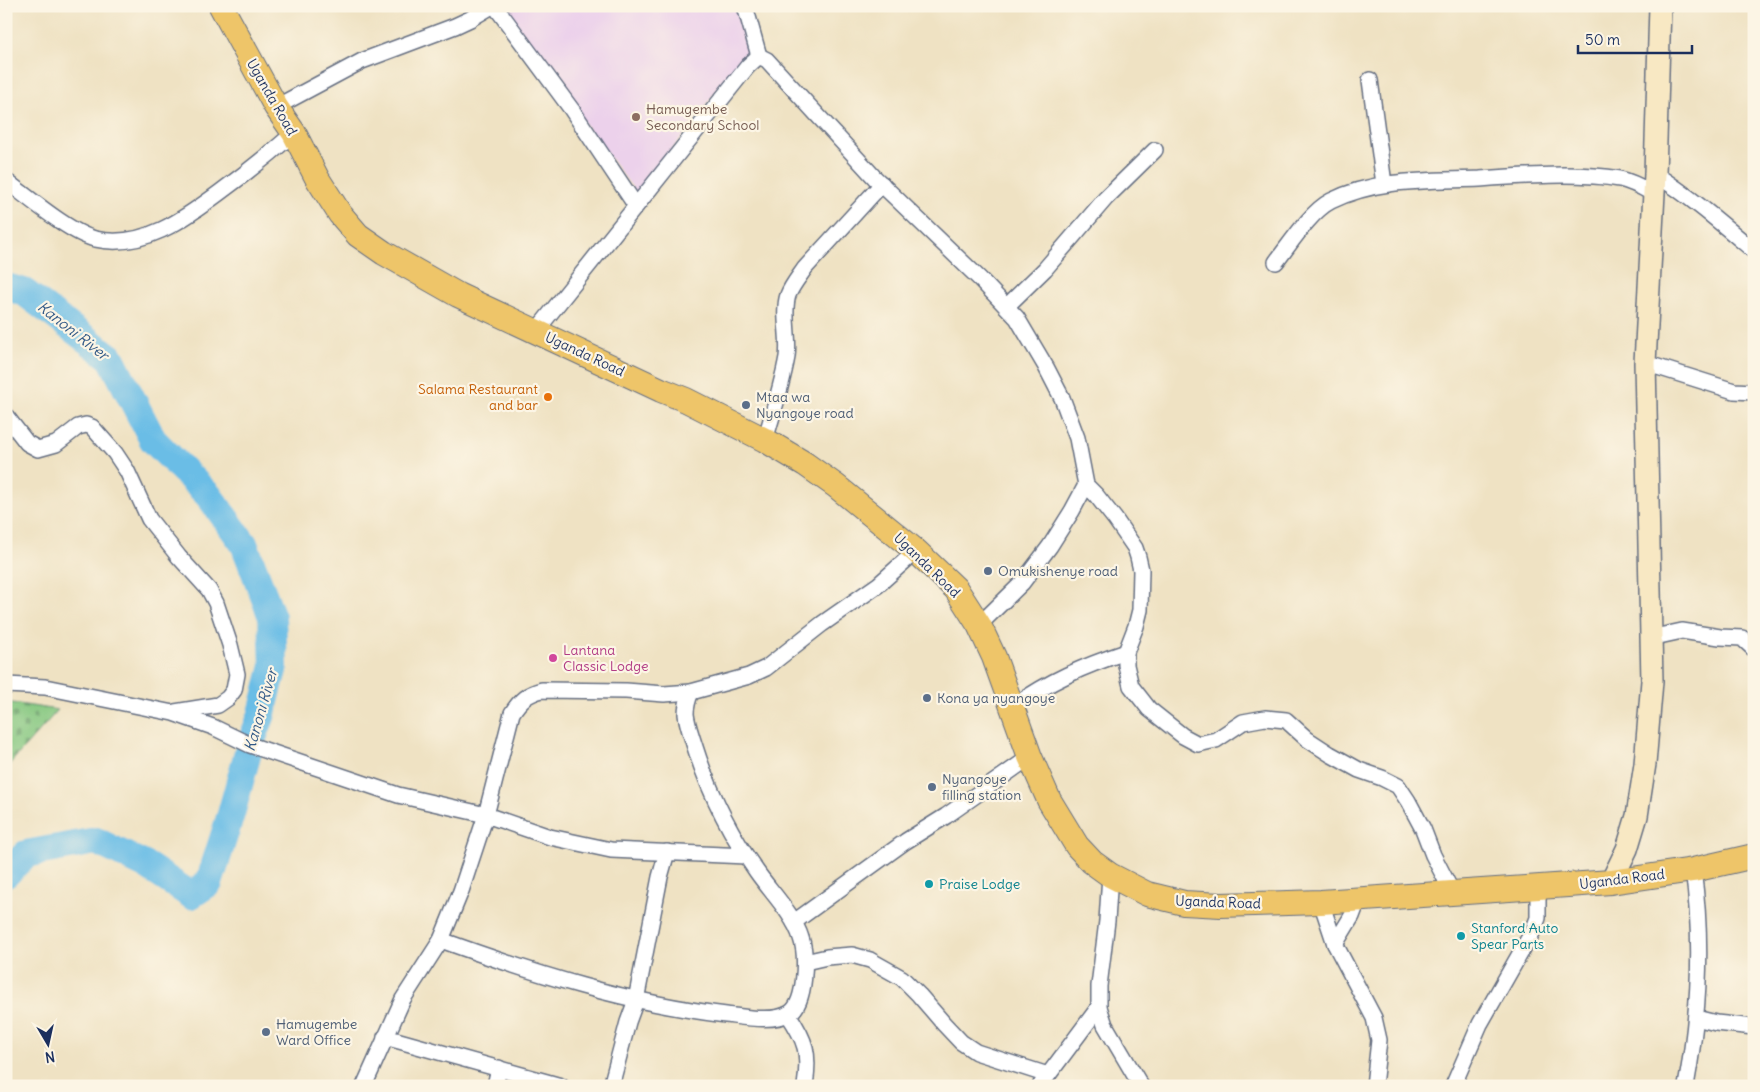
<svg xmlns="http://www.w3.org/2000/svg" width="1760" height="1092" font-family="Delius,sans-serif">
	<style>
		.built { fill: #ecd1eb }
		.cemetery { fill: url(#cemetery-stones); stroke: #507b6f }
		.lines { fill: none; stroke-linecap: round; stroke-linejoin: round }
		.river { stroke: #6abde6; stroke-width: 28 }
		.street-casing { stroke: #656e81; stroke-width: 18 }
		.secondary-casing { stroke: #656e81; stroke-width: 24 }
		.primary-casing { stroke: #656e81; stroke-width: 26 }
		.street { stroke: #fff; stroke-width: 15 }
		.secondary { stroke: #f8e8c3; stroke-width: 21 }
		.primary { stroke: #eec569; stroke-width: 24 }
		.education-dot { fill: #8d6e63; stroke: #fcf5e5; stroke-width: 2 }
		.food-dot { fill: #e8710a; stroke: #fcf5e5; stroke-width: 2 }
		.service-dot { fill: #5c6f8a; stroke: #fcf5e5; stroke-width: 2 }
		.hotel-dot { fill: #d1479c; stroke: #fcf5e5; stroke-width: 2 }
		.culture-dot { fill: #0f9aa8; stroke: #fcf5e5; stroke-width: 2 }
		.labels { text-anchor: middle; stroke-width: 4.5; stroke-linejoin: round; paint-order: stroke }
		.street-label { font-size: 14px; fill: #1b2f5e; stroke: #fcf5e5 }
		.education-label { font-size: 14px; fill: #785e54; stroke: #fcf5e5; text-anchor: start }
		.food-label { font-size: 14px; fill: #c56008; stroke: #fcf5e5; text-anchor: end }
		.service-label { font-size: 14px; fill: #4e5e75; stroke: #fcf5e5; text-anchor: start }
		.hotel-label { font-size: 14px; fill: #b23c85; stroke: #fcf5e5; text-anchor: start }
		.culture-label { font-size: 14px; fill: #0d838f; stroke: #fcf5e5; text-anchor: start }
		.water-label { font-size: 15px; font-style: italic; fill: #335a87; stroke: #fcf5e5 }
	</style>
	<defs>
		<pattern id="cemetery-stones" width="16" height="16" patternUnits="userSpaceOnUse" patternTransform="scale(1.25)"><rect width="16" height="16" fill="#85c780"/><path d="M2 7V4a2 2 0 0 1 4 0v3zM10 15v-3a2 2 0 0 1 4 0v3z" fill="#6ca26c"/></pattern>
	</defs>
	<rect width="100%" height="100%" fill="#fcf5e5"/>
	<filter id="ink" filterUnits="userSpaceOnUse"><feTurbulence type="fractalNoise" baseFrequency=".02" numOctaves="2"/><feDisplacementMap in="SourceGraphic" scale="10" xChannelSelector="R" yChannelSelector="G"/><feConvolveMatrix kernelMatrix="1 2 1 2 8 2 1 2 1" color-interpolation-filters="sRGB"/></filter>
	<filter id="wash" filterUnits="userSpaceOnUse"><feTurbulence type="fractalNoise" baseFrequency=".0096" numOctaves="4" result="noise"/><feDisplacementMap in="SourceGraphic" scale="20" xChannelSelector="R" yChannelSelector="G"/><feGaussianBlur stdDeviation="1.12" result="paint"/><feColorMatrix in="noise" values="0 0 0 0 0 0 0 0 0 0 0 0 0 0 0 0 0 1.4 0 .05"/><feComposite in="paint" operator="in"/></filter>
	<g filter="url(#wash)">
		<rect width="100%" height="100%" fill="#efe2c3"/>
		<polygon class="built" points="502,6 736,6 749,54 726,78 638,195 506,18"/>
		<polygon class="cemetery" points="6,702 58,710 6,768"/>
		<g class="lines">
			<polyline class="river" points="6,287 24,292 111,358 153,440 209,496 244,544 272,617 274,666 261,717 250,745 231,814 209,883 191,895 147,866 96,841 26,854 6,874"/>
		</g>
	</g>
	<g filter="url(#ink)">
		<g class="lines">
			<g class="street-casing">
				<g id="street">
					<polyline points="495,6 572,110 636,206"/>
					<polyline points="745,6 759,56"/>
					<polyline points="1370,80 1384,184"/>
					<polyline points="276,107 362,61 455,26 470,19 492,6"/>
					<path d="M1655 174C1691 197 1722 224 1754 251"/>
					<path d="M6 181C28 197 70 233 95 239 142 250 184 219 219 193 245 174 270 154 294 133"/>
					<path d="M1276 262C1290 244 1311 211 1331 201 1377 178 1430 181 1480 179 1522 176 1578 172 1620 179 1633 182 1643 188 1654 194"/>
					<polyline points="1007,306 1045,269 1106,198 1155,150"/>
					<polyline points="537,330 748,66 759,56 767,60 875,178 980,279 1017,318 1046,367 1062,398 1077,438 1086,485 1072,511 1050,546 1022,583 979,625"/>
					<polyline points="1645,363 1734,391 1754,392"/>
					<polyline points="6,416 27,443 38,449 56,444 78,427 86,425 92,427 115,453 127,471 149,519 179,557 209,590 216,603 230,645 237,674 234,690 228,698 218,705 175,712"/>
					<path d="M765 440C773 413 782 385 787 357 790 337 782 314 788 295 792 285 799 277 805 268L882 184"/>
					<polyline points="1086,485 1096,495 1115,519 1135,548 1138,557 1141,570 1140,610 1136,626 1126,652 1126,665 1131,686 1149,709 1183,736 1198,744 1216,740 1243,722 1265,718 1286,720 1307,739 1330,754 1359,770 1382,778 1398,786 1408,801 1423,829 1433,855 1453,894"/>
					<polyline points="1650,638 1682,631 1720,637 1742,638 1754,649"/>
					<polyline points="6,685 45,687 173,713 213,727 250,745 398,795 486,815 550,837 611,850 746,856"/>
					<path d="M1013 707C1049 681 1084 666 1126 652"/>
					<polyline points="1110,875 1107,921 1099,986 1099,1007 1105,1025 1141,1086"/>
					<polyline points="1321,902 1335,944 1374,1018 1379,1040 1374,1086"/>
					<polyline points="794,922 906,841 946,816 1030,757"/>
					<path d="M441 940C535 974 627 1003 726 1015 743 1017 774 1023 790 1013 806 1002 807 955 801 938 794 915 771 892 757 872 730 834 708 789 694 744 691 734 687 724 686 714 686 707 688 699 691 692"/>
					<polyline points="1335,944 1352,916 1358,900"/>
					<polyline points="805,962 827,957 852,955 870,960 902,978 919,995 944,1024 961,1042 976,1052 1048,1075"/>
					<path d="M788 1014C806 1041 810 1053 805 1086"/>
					<polyline points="1696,1018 1716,1023 1754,1027"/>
					<polyline points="385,1037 561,1086"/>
					<path d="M364 1086 403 999 441 940 461 891 486 815 512 713C520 700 527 694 542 690L626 691 664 694 691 692 749 676 766 668 822 624 878 585 916 551"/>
					<polyline points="495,1086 499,1068"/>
					<polyline points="611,1086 628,1022 636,1000 660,877 667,852"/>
					<polyline points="1040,1086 1099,1007"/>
					<polyline points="1453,1086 1480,1024 1533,931 1538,918 1538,888"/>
					<path d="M1686 1086C1699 1015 1703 941 1693 870"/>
				</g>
			</g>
			<g class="secondary-casing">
				<polyline id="secondary" points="1611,882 1627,849 1637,816 1645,764 1652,681 1645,363 1655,174 1660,6"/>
			</g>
			<g class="primary-casing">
				<polyline id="primary" points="221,6 276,107 294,133 317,178 340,214 358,235 384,253 458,295 661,390 686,400 765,440 805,464 836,486 916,551 956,589 979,625 994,657 1030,757 1049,800 1077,846 1092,862 1110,875 1147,894 1184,903 1221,905 1321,902 1611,882 1693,870 1754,856"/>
			</g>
			<use href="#street" class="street"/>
			<use href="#secondary" class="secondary"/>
			<use href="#primary" class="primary"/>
		</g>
	</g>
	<circle class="education-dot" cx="636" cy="117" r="5"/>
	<circle class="food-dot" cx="548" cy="397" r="5"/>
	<g class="service-dot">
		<circle cx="746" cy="405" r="5"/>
		<circle cx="988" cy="571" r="5"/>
		<circle cx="927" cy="698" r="5"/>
		<circle cx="932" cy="787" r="5"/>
		<circle cx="266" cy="1032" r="5"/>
	</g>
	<circle class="hotel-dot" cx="553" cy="658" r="5"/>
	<g class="culture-dot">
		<circle cx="929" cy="884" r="5"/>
		<circle cx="1461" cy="936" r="5"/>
	</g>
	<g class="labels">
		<g class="street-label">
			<text transform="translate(272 97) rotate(60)" y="5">Uganda Road</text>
			<text transform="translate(585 354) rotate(25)" y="5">Uganda Road</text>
			<text transform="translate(927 565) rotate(44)" y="5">Uganda Road</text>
			<text transform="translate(1622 879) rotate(-7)" y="5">Uganda Road</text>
			<text transform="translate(1218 902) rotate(2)" y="5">Uganda Road</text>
		</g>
		<g class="education-label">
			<text x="646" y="114">Hamugembe<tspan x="646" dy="16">Secondary School</tspan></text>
		</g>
		<g class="food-label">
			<text x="538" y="394">Salama Restaurant<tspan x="538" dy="16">and bar</tspan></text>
		</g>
		<g class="service-label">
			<text x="756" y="402">Mtaa wa<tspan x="756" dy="16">Nyangoye road</tspan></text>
			<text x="998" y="576">Omukishenye road</text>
			<text x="937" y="703">Kona ya nyangoye</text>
			<text x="942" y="784">Nyangoye<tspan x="942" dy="16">filling station</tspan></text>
			<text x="276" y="1029">Hamugembe<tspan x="276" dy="16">Ward Office</tspan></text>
		</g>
		<g class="hotel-label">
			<text x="563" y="655">Lantana<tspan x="563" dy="16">Classic Lodge</tspan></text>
		</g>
		<g class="culture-label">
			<text x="939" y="889">Praise Lodge</text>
			<text x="1471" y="933">Stanford Auto<tspan x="1471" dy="16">Spear Parts</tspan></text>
		</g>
		<g class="water-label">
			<text transform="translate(73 331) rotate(38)" y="5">Kanoni River</text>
			<text transform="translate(261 710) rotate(-74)" y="5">Kanoni River</text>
		</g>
	</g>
	<rect width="1760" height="1092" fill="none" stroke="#fcf5e5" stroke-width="25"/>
	<g transform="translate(48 1044) rotate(171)" stroke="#fcf5e5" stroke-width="4" paint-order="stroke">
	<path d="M0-4L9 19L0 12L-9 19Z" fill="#1b2f5e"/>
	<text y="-8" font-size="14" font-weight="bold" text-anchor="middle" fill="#1b2f5e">N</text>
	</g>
	<path d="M1578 45v8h114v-8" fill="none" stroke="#1b2f5e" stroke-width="2.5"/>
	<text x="1585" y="45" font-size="15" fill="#1b2f5e" stroke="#fcf5e5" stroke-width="4" paint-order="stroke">50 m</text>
</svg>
